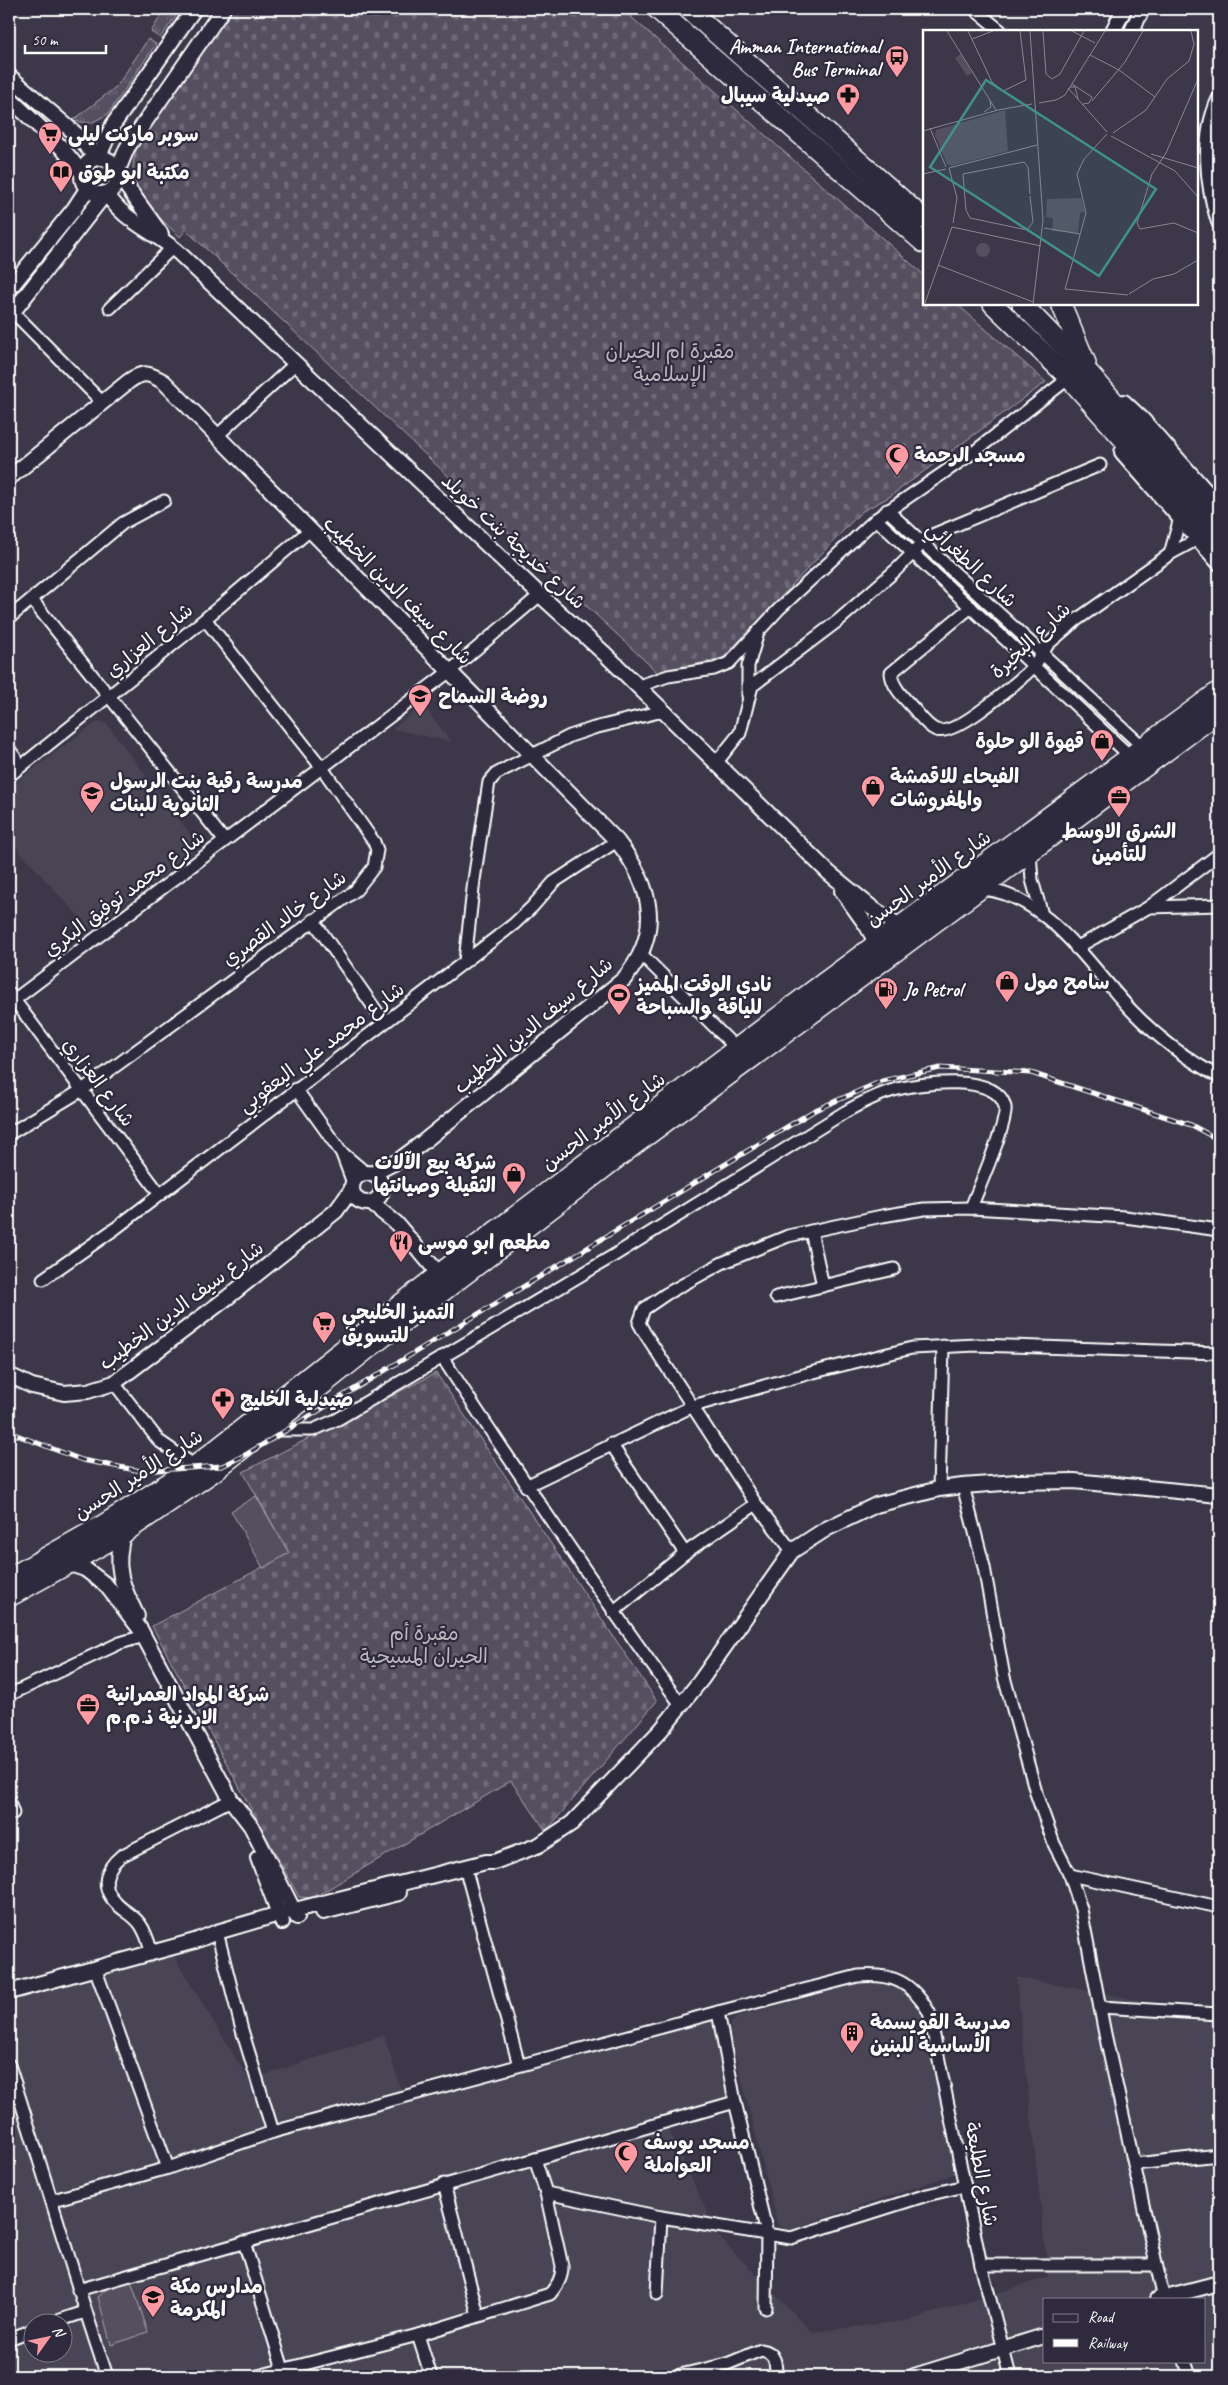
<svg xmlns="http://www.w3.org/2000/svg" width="1228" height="2385" font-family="Caveat,'Playpen Sans Arabic',sans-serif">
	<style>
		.built { fill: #494455; fill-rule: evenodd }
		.grass { fill: url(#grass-tufts); stroke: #aaa8b0 }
		.cemetery { fill: url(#cemetery-stones); stroke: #aaa8b0 }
		.pitch { fill: #555060; stroke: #aaa8b0 }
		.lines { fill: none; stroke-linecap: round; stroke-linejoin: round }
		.minor-casing { stroke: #fff; stroke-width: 15 }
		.tertiary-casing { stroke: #fff; stroke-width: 18 }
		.trunk-casing { stroke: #fff; stroke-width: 22 }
		.minor { stroke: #2f2a3d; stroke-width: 11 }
		.tertiary { stroke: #2f2a3d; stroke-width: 14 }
		.trunk { stroke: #2f2a3d; stroke-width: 19 }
		.rail-casing { stroke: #fff; stroke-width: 5 }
		.rail { stroke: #2f2a3d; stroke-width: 3; stroke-dasharray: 9; stroke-linecap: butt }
		.labels { text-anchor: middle; stroke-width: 4.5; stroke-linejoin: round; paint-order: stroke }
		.poi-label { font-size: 20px; font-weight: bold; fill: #fff; stroke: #2f2a3d; text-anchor: start }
		.park-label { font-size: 20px; fill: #bbb9bf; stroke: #2f2a3d }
		.street-label { font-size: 20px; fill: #fff; stroke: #2f2a3d }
		.inset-road { fill: none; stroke: #8a8792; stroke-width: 1 }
		.view { fill: #3f918b; fill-opacity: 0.15; stroke: #3f918b; stroke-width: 2.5 }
		.inset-edge { fill: none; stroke: #fff; stroke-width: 2.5 }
	</style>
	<defs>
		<pattern id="grass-tufts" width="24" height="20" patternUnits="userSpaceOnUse" patternTransform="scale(1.25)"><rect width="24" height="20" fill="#555060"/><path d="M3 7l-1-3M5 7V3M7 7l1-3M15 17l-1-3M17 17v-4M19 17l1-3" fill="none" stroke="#6e6a78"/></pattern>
		<pattern id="cemetery-stones" width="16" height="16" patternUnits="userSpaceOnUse" patternTransform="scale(1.25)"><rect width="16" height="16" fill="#555060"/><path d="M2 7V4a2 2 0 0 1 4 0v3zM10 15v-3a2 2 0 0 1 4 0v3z" fill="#6e6a78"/></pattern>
	</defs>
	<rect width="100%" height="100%" fill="#3c3749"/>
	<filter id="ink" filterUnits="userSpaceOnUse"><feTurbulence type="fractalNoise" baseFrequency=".02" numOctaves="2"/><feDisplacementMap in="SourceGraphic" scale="10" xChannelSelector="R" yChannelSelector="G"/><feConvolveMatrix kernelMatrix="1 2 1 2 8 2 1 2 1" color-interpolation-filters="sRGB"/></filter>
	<g filter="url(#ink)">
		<g class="built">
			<polygon points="423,705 452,742 392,729"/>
			<polygon points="101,721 107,724 197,843 196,849 192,854 90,929 9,840 9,787 95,723"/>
			<path d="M170 1950 249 2080 384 2035 402 2093 715 2009 735 2098 665 2121 718 2236 812 2332 910 2320 1048 2277 1016 1977 1202 2012 1219 2013V2376H9V1998ZM1044 2299H1204V2361H1044ZM32 2322H62V2352H32Z"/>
			<polygon points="876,1979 884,1980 905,1989 924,2012 954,2174 789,2230 783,2228 778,2225 730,2033 731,2023 738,2016"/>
		</g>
		<g class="grass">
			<polygon points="165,9 172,9 176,16 160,38 151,32"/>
			<polygon points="148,39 156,44 108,114 91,123 72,121 117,86"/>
		</g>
		<g class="cemetery">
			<path d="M232 9H622L924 275V304H957L1046 382 889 497 861 512 723 658 658 673 186 230 180 237C151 209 121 188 138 145Z"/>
			<polygon points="436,1373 657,1701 546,1831 511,1781 313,1898 299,1897 152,1626 289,1553 243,1472"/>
		</g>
		<g class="pitch">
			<polygon points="256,1496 289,1553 263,1568 231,1511"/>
			<polygon points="131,2281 148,2332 111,2345 98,2297 107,2289"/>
		</g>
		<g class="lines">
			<g class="minor-casing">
				<g id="minor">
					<polyline points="974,9 1001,31"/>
					<polyline points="110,308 173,247"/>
					<polyline points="13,312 102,402"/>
					<polyline points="1219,351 1219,353"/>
					<polyline points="218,435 296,363"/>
					<polyline points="887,510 1142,746"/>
					<polyline points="876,519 1130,756"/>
					<polyline points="1170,554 1180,518"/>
					<polyline points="32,600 224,840"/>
					<path d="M971 607 891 673C892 687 905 699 914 709 920 716 927 726 936 730 955 737 1011 687 1026 674L1035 665 1048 644 1075 621 1170 554 1198 539"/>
					<polyline points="9,618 123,523 164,501"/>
					<polyline points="639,686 668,676 714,669 729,663 779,609 876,519 974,452 1069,378"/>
					<polyline points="748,696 748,666 757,636"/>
					<polyline points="9,749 21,766"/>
					<polyline points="716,763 740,733 752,686 839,620 896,570 930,536 1100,465"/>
					<polyline points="9,776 205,619 310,530"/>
					<polyline points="1030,853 1032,880 1041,911"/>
					<path d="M982 889C1048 895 1089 966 1132 1011 1158 1038 1186 1059 1219 1077"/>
					<polyline points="1149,907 1219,905"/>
					<polyline points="313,920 384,1022"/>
					<polyline points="1076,948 1149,907 1219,854"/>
					<polyline points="641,954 736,1048"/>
					<polyline points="465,961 474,880 489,782 496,774 507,768 570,736 594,728 663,711"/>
					<polyline points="9,993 159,1193"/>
					<polyline points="14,1000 450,671 540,595"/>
					<polyline points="296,1089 341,1152 366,1173"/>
					<polyline points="9,1134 82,1090 121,1062 356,890 374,867 377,850 374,842 322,768 205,619"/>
					<polyline points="342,1154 353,1183"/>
					<polyline points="811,1231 823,1286"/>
					<polyline points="43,1279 116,1228 514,924 532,907 554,882 617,841"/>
					<polyline points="776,1297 894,1269"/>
					<path d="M442 1357C519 1475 598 1591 681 1705"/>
					<polyline points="114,1383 159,1441 198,1468"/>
					<path d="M268 1430H313L338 1419 613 1256 845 1112C861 1103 876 1095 894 1090 919 1083 997 1072 1005 1107 1008 1122 978 1189 971 1208"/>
					<polyline points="611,1444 685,1553"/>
					<polyline points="526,1486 693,1406 814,1372 912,1348 977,1345 1219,1353"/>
					<polyline points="963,1486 984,1567 1004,1677 1037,1796 1054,1844 1070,1875 1081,1909 1105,2034 1164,2299"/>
					<polyline points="939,1489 943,1346"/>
					<polyline points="792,1551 756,1504 644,1332 639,1323 644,1309 666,1294 722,1263 788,1236 882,1216 924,1209 971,1208 1125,1217 1219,1230"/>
					<polyline points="613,1612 685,1553 756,1504"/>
					<polyline points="9,1695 120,1643 144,1636"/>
					<polyline points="9,1802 13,1813"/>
					<polyline points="465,1867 519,2065"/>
					<polyline points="1070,1875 1219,1907"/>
					<polyline points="217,1932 242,2030 273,2132"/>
					<path d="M152 1953C149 1943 146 1932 140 1924 133 1914 123 1911 116 1903 100 1887 105 1869 121 1856L231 1800"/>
					<polyline points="95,1968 168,2168"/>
					<polyline points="1100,2007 1219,2014"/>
					<polyline points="718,2012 735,2102 767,2233 766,2308"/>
					<path d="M9 2065C43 2169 72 2273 107 2376"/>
					<polyline points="1135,2164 1219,2155"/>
					<polyline points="444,2184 478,2315"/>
					<polyline points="546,2193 661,2217 791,2238 927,2195 965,2186"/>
					<path d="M53 2200 168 2168 273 2132 718 2012 858 1976C893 1973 911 1982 929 2012L981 2265 1010 2376"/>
					<polyline points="244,2242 283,2369"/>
					<polyline points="981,2265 1156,2265"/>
					<polyline points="78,2290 735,2102"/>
					<polyline points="657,2294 661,2217"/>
					<polyline points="54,2322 85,2312"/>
					<polyline points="418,2335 431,2376"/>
					<polyline points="9,2339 32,2330"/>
					<polyline points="1185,2361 1190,2376"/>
					<path d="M258 2376 418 2335 550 2294C558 2284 562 2278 562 2266L546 2193 535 2159"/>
					<path d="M676 2376 727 2364 761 2350C776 2352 776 2364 776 2376"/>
				</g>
			</g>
			<g class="tertiary-casing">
				<g id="tertiary">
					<polyline points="1113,31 1124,9"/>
					<polyline points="1132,31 1142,9"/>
					<polyline points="9,76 77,135 96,158"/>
					<polyline points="9,98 62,148 82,173"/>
					<path d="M1219 100C1202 136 1207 185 1219 222"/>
					<circle cx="100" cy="176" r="18"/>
					<polyline points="98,158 113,125 194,9"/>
					<polyline points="118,170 127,148 223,9"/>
					<polyline points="119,176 161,234"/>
					<path d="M107 194C123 221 158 233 180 254L540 595 605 654 829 873 872 908 901 927"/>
					<polyline points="9,289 74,209 87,189"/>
					<polyline points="9,317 105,194"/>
					<polyline points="1124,402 1141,418 1219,506"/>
					<polyline points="1122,452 1219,563"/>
					<path d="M9 478 129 381C144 371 149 373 164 382L617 841C653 887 663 932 624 979L422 1143 398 1161 372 1174"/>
					<polyline points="842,891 867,926 877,944"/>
					<circle cx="367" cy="1188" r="15"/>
					<polyline points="371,1203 396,1223 439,1274"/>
					<polyline points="9,1375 32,1386 64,1393 88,1391 114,1383 228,1297 336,1211 352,1189"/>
					<path d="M124 1533C113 1566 122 1586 137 1616"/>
					<polyline points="70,1564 85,1569 106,1585 140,1629 231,1800 251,1826 297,1917"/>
					<polyline points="258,1858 282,1922"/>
					<polyline points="323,1912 399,1893"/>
					<polyline points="9,1992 195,1941 217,1932 279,1914 486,1862 494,1862 539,1845 572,1823 661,1730 701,1680 792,1551 826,1529 876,1505 939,1489 963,1486 1017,1482 1074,1481 1219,1495"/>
					<polyline points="1158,2299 1219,2283"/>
					<polyline points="914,2376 1044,2336"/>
				</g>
			</g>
			<g class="trunk-casing">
				<g id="trunk">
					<polyline points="657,9 924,243"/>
					<polyline points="688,9 924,219"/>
					<polyline points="993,304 1069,378 1219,547"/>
					<polyline points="1022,304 1090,374 1219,522"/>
					<polyline points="1061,304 1086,363"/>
					<polyline points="9,1578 101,1526 195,1466 439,1274 811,992 1219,691"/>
					<polyline points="9,1597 124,1533 212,1473 369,1348 633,1146 1219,712"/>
				</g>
			</g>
			<use href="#minor" class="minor"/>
			<use href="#tertiary" class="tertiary"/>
			<use href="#trunk" class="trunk"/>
			<g class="rail-casing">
				<polyline id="rail" points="9,1432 82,1460 141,1471 222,1466 247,1454 815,1110 882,1081 940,1068 1031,1073 1191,1125 1219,1140"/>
			</g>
			<use href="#rail" class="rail"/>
		</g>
	</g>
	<defs>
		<g id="bus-pin" transform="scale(1.25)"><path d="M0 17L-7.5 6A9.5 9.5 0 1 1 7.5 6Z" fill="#ff9aa2" stroke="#2f2a3d"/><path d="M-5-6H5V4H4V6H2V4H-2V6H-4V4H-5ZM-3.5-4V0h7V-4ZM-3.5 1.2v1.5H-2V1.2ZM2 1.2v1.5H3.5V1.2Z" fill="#111"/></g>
		<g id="pharmacy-pin" transform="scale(1.25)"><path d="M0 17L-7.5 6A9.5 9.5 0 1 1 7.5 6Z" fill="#ff9aa2" stroke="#2f2a3d"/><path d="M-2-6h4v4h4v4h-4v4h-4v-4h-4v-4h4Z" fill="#111"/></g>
		<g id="supermarket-pin" transform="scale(1.25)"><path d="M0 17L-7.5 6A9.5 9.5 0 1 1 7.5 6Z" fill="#ff9aa2" stroke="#2f2a3d"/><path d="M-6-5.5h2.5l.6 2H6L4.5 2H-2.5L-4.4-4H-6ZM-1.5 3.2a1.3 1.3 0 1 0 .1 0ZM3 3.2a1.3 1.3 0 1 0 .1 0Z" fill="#111"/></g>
		<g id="library-pin" transform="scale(1.25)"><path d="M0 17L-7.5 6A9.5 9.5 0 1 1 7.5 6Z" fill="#ff9aa2" stroke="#2f2a3d"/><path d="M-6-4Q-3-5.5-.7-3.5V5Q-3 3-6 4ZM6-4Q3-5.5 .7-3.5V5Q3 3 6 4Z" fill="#111"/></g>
		<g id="mosque-pin" transform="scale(1.25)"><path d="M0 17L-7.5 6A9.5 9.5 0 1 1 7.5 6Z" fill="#ff9aa2" stroke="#2f2a3d"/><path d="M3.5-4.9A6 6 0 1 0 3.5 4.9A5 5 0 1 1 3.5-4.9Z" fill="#111"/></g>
		<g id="school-pin" transform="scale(1.25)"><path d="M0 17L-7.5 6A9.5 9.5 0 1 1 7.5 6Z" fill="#ff9aa2" stroke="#2f2a3d"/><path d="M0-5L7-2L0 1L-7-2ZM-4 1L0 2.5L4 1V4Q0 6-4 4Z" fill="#111"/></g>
		<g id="shop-pin" transform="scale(1.25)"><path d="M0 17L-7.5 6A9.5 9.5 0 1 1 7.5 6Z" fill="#ff9aa2" stroke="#2f2a3d"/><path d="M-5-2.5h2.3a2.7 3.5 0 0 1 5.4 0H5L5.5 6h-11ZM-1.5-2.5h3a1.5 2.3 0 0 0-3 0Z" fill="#111"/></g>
		<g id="office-pin" transform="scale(1.25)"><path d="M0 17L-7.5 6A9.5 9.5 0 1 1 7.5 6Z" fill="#ff9aa2" stroke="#2f2a3d"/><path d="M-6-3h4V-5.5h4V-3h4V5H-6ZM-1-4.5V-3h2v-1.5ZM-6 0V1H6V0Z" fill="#111"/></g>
		<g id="fuel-pin" transform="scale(1.25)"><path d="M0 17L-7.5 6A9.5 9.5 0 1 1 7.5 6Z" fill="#ff9aa2" stroke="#2f2a3d"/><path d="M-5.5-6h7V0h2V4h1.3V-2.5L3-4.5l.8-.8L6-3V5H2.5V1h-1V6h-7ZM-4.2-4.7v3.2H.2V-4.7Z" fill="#111"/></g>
		<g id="stadium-pin" transform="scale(1.25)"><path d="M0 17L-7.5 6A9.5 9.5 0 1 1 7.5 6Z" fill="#ff9aa2" stroke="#2f2a3d"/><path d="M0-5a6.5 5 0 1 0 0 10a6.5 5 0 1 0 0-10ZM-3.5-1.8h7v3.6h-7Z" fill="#111"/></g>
		<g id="restaurant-pin" transform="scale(1.25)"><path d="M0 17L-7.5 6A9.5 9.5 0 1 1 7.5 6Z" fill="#ff9aa2" stroke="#2f2a3d"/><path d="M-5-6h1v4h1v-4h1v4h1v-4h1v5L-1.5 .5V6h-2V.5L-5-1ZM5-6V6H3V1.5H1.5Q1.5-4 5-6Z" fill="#111"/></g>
		<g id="building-pin" transform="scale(1.25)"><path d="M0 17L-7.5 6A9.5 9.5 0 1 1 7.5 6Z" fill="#ff9aa2" stroke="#2f2a3d"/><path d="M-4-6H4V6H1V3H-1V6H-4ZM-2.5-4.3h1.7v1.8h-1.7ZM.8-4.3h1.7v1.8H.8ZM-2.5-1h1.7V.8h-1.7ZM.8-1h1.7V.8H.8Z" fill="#111"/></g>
	</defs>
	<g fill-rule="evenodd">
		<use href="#bus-pin" x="897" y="57"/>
		<use href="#pharmacy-pin" x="848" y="95"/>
		<use href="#supermarket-pin" x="50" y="134"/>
		<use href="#library-pin" x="61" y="172"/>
		<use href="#mosque-pin" x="897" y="455"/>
		<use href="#school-pin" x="420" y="696"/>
		<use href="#shop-pin" x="1102" y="741"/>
		<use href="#shop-pin" x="873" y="787"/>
		<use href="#school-pin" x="92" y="793"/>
		<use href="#office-pin" x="1119" y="797"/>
		<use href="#shop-pin" x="1007" y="982"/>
		<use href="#fuel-pin" x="886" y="989"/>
		<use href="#stadium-pin" x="619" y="995"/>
		<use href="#shop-pin" x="514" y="1174"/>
		<use href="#restaurant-pin" x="401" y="1242"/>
		<use href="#supermarket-pin" x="324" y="1323"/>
		<use href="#pharmacy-pin" x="223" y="1399"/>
		<use href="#office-pin" x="88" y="1705"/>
		<use href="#building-pin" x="852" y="2033"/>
		<use href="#mosque-pin" x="626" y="2153"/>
		<use href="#school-pin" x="153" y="2297"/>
	</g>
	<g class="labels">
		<g class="poi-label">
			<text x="880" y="53" text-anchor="end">Amman International<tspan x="880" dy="23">Bus Terminal</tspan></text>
			<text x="830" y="102" text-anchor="end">صيدلية سيبال</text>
			<text x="68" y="141">سوبر ماركت ليلى</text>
			<text x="78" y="179">مكتبة ابو طوق</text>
			<text x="914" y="462">مسجد الرحمة</text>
			<text x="438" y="703">روضة السماح</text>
			<text x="1084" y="748" text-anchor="end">قهوة الو حلوة</text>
			<text x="890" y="783">الفيحاء للاقمشة<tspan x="890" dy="23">والمفروشات</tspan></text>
			<text x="110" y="788">مدرسة رقية بنت الرسول<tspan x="110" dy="23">الثانوية للبنات</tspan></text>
			<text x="1119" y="838" text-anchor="middle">الشرق الاوسط<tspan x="1119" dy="23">للتأمين</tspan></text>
			<text x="1024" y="989">سامح مول</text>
			<text x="636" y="991">نادي الوقت المميز<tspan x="636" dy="23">للياقة والسباحة</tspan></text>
			<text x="904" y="996">Jo Petrol</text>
			<text x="496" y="1169" text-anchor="end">شركة بيع الآلات<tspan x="496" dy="23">الثقيلة وصيانتها</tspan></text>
			<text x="418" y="1249">مطعم ابو موسى</text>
			<text x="342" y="1319">التميز الخليجي<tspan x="342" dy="23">للتسويق</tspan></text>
			<text x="240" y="1406">صيدلية الخليج</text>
			<text x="106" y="1701">شركة المواد العمرانية<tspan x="106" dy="23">الاردنية ذ.م.م</tspan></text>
			<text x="870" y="2029">مدرسة القويسمة<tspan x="870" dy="23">الأساسية للبنين</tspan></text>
			<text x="644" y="2149">مسجد يوسف<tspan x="644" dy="23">العواملة</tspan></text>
			<text x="170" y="2293">مدارس مكة<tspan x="170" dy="23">المكرمة</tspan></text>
		</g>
		<g class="park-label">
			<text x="670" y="358">مقبرة ام الحيران<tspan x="670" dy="23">الإسلامية</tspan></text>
			<text x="424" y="1640">مقبرة أم<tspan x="424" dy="23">الحيران المسيحية</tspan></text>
		</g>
		<g class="street-label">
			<text transform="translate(514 541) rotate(43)" y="7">شارع خديجة بنت خويلد</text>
			<text transform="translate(972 564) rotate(43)" y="7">شارع الطغرائي</text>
			<text transform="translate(398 590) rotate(45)" y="7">شارع سيف الدين الخطيب</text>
			<text transform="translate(149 640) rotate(-39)" y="7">شارع العزاري</text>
			<text transform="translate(1030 640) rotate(-43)" y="7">شارع البخيرة</text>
			<text transform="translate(928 878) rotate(-36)" y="7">شارع الأمير الحسن</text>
			<text transform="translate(124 893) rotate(-37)" y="7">شارع محمد توفيق البكري</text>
			<text transform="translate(284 918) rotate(-36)" y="7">شارع خالد القصري</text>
			<text transform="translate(533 1025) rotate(-40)" y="7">شارع سيف الدين الخطيب</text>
			<text transform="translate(321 1047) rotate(-37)" y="7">شارع محمد علي اليعقوبي</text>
			<text transform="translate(99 1082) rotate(53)" y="7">شارع العزاري</text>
			<text transform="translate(603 1121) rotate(-37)" y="7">شارع الأمير الحسن</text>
			<text transform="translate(181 1305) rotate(-37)" y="7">شارع سيف الدين الخطيب</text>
			<text transform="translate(138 1474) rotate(-33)" y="7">شارع الأمير الحسن</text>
			<text transform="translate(982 2174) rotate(79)" y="7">شارع الطليعة</text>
		</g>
	</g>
	<g transform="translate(923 30)">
		<rect width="275" height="275" fill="#3c3749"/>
		<path d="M38 24 49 43 44 46 32 28Z" fill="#555060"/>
		<path d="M53 220a7 7 0 1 1 14 0a7 7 0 1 1-14 0Z" fill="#555060"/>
		<path d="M82 80 85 121 29 136 24 134 12 105 13 100ZM158 168 162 182 157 183 155 203 129 201 130 188 123 187 124 169Z" fill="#555060"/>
		<path class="inset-road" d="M24 1 73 80M45 1 69 52 80 61 103 50 97 1M107 1 120 190 110 274M120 1 123 44 129 49 137 44 161 1M149 1 172 13M49 9 70 1M167 25 196 40 232 67M275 49 243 123 229 144 214 193 217 199 251 193 275 203M149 54 169 67 166 73 160 74M147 57H152L155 69M145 58 184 102M169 71 202 32 220 1M116 73 133 70 142 65 182 1M61 82 68 77 67 70M7 98 23 137M0 101 75 80 109 74M190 103 223 80 244 49 266 31 271 14 268 1M184 104 161 129 154 144 163 183 142 259 205 265M188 106 252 141 275 167M228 124 275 138M26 138 114 115M26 138 34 168 30 193M0 144 23 139M107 164 105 137 101 132 40 144 43 180 47 188 104 200 110 192 107 166M29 197 118 216M121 198 157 204M15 235 110 272M206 264 230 249 251 244 275 230M2 273 29 197"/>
		<path class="view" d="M63 50 233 159 176 246 7 137Z"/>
		<rect width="275" height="275" class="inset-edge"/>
	</g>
	<rect width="1228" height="2385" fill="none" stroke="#2f2a3d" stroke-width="30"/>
	<rect x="15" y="15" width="1198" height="2355" fill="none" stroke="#fff" stroke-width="2" filter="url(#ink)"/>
	<rect x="1043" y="2298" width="162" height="65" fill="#2f2a3d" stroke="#827f8b"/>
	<rect x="1053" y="2314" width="25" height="8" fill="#2f2a3d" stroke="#827f8b"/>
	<text x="1088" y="2322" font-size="15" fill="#ffffff">Road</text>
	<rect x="1053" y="2339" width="25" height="8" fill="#ffffff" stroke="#827f8b"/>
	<text x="1088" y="2348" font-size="15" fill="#ffffff">Railway</text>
	<g transform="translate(48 2338) rotate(57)"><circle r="24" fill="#2f2a3d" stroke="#827f8b"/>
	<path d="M0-4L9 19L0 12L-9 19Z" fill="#ff9aa2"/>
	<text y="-8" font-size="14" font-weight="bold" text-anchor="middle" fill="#ffffff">N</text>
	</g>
	<path d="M25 45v8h81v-8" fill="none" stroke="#ffffff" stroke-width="2.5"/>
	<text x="32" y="45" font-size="15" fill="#ffffff" stroke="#2f2a3d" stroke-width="4" paint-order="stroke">50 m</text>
</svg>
